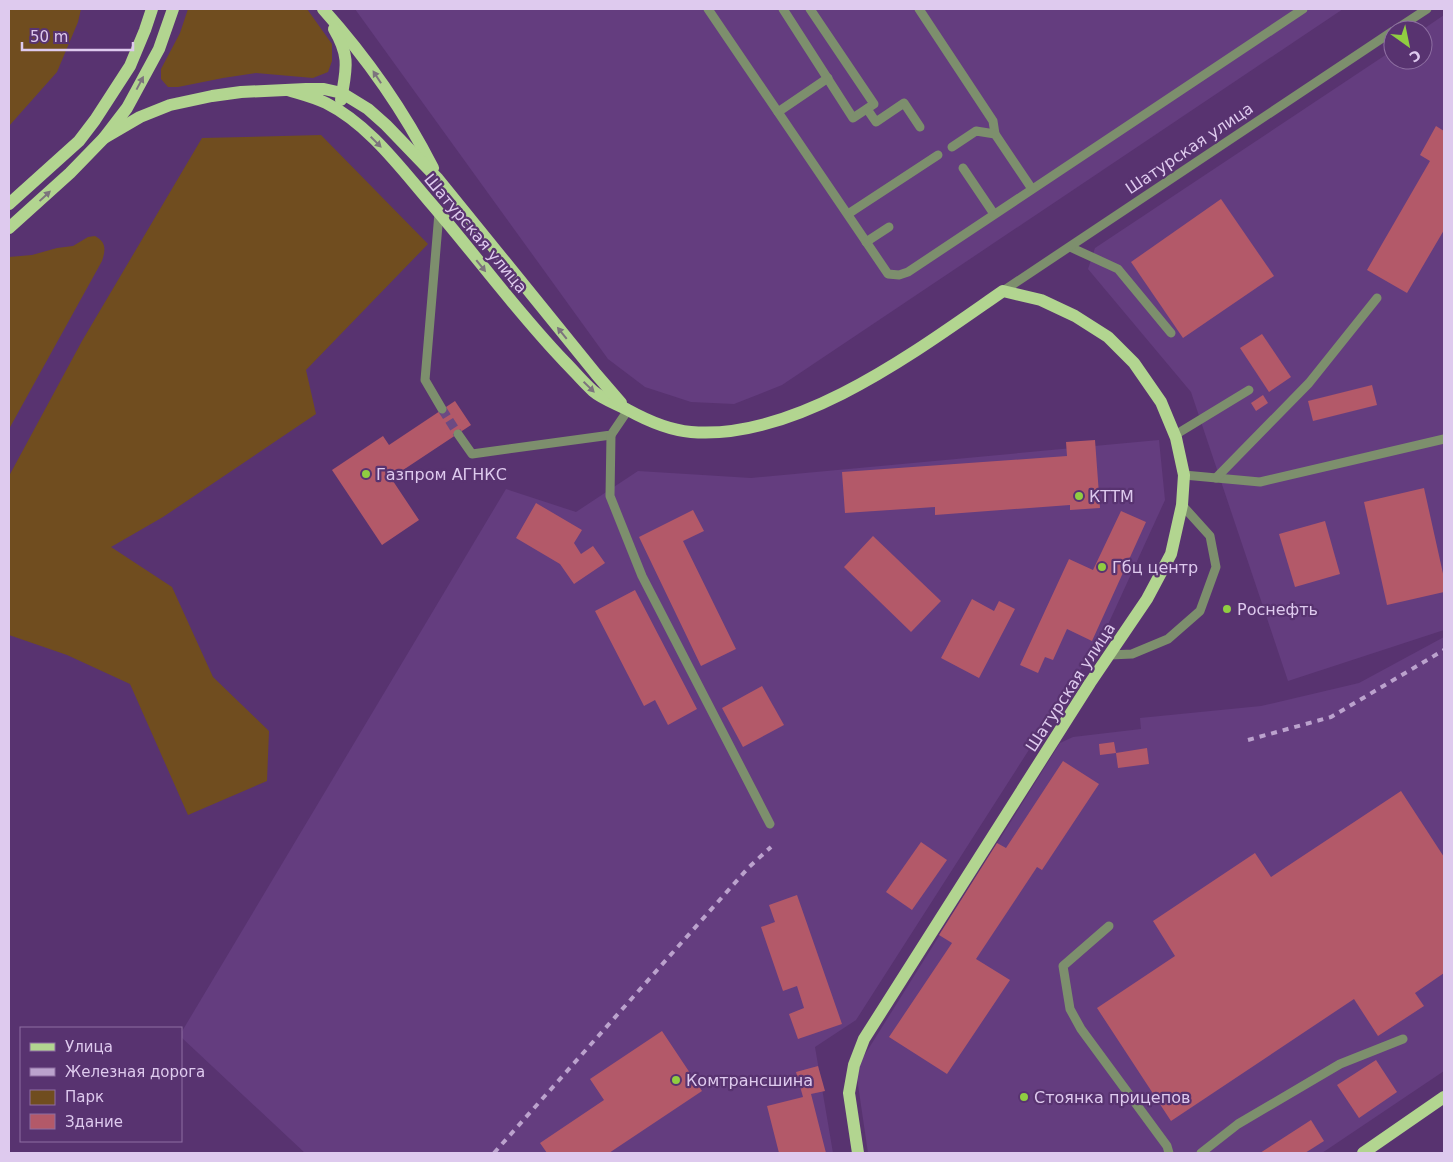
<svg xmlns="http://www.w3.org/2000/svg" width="1453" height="1162" font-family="'DejaVu Sans',sans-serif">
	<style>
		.built { fill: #643d7f }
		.green { fill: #704d1f }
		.building { fill: #b35969 }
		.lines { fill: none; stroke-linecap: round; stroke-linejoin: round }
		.minor-tunnel { stroke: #6c4a83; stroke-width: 9; stroke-dasharray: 9 4.5; stroke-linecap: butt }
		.minor { stroke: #7d8f6d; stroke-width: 9 }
		.major { stroke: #b2d590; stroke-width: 12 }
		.rail { stroke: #bba2cd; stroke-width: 4; stroke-dasharray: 6 6; stroke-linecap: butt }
		.oneway { fill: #7c747d }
		.poi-dot { fill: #90cd41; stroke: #583370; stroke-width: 2 }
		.labels { text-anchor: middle; stroke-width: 4.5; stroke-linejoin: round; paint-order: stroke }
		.street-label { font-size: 16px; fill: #decaee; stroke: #583370 }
		.poi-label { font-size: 16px; fill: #decaee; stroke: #583370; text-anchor: start }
	</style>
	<rect width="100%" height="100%" fill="#583370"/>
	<g class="built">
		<polygon points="355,9 1343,9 782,385 734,404 691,402 645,387 608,359"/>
		<polygon points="1444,15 1444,630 1288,681 1191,392 1088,269 1095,248 1393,50 1393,60 1423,60 1422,30"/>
		<polygon points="1159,440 1165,500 1105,631 856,1020 815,1047 833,1153 305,1153 181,1037 181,1033 506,489 576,512 638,471 751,478"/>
		<polygon points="1444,637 1444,1071 1322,1153 868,1153 857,1078 857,1067 1060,743 1073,737 1141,729 1140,718 1261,706 1359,683"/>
	</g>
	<g class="green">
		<polygon points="9,9 81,9 78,22 57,72 9,126"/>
		<polygon points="188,9 307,9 332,44 332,61 328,72 313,78 256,73 223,78 178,87 168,87 161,79 161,69 180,33"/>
		<polygon points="321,135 428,244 306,370 316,414 163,517 111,547 172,587 213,677 269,731 267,781 188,815 130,684 67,655 9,635 9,476 82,341 202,138"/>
		<path d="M95 236C106 242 106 249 102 261L9 429V257L32 255 57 248 73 246 88 237Z"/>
	</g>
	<g class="building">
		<polygon points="1436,126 1444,131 1444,230 1407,293 1367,270 1430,161 1420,155"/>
		<polygon points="1221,199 1274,276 1183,338 1131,262"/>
		<polygon points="1262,334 1291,377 1269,392 1240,348"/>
		<polygon points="1372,385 1377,405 1313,421 1308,401"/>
		<polygon points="1263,395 1268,403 1256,411 1251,403"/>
		<polygon points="455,401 471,425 391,478 419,520 382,545 332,470 383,436 389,445"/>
		<polygon points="1095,440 1100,508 1070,510 1070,505 935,515 935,507 845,513 842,472 1067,456 1066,442"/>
		<polygon points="1424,488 1444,578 1444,592 1387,605 1364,502"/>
		<polygon points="536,503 582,530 574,543 581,554 593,546 605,563 574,584 560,564 516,538"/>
		<polygon points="693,510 704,531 683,541 736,649 701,666 639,537"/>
		<polygon points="1121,511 1146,522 1092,641 1067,629 1053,660 1045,657 1038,673 1020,665 1069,559 1093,570"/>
		<polygon points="1325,521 1340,574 1295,587 1279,534"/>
		<polygon points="873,536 941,601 911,632 844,567"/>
		<polygon points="635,590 697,709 668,725 655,700 644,706 595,611"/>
		<polygon points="972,599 994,611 999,601 1015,609 979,678 941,658"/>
		<polygon points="762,686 784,725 743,747 722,708"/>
		<polygon points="1114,742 1116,753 1100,755 1099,744"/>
		<polygon points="1147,748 1149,764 1118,768 1116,753"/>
		<polygon points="1063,761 1099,784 1042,870 1037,867 976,959 1010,980 947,1074 889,1037 952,943 939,935 997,843 1006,848"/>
		<polygon points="1401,791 1444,857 1444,973 1415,993 1424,1006 1378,1036 1354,999 1171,1121 1097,1008 1175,956 1153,921 1255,853 1271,877"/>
		<polygon points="921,842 947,860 912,910 886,892"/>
		<polygon points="797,895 842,1024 798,1039 789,1014 804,1008 797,986 783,991 761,927 775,922 769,905"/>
		<polygon points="662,1031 702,1091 609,1153 547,1153 540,1143 604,1100 590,1079"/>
		<polygon points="1376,1060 1397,1092 1359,1118 1337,1085"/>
		<polygon points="818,1066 825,1091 811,1094 826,1153 779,1153 767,1106 803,1097 796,1072"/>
		<polygon points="1311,1120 1324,1141 1305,1153 1260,1153"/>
	</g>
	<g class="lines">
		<polyline class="minor-tunnel" points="442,409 458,434"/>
		<g class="minor">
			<polyline points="708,9 888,274 899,275 908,272 1303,9"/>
			<polyline points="784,9 783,9 853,118 874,104 810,9"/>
			<polyline points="919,9 993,121 995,134 1032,189"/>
			<polyline points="1395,30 1427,9"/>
			<polyline points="867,109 876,122 904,103 920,127"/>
			<polyline points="778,112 828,78"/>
			<polyline points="952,147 976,131 995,134"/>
			<polyline points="963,168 994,214"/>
			<polyline points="439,213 425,380 442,409"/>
			<polyline points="848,214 938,155"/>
			<polyline points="866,242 889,227"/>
			<polyline points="1070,247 1118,269 1171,333"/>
			<polyline points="1003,291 1393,31"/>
			<polyline points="458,434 472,454 611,435 628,410"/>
			<polyline points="611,435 610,496 642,576 770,824"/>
			<polyline points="1175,435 1249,390"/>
			<polyline points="1184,475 1260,482 1444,439"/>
			<polyline points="1216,478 1309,383 1377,298"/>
			<polyline points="1110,655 1132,654 1168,639 1200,611 1216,567 1210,536 1182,505"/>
			<polyline points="1109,926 1063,966 1070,1009 1081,1029 1167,1146 1169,1153"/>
			<polyline points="1201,1153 1238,1124 1340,1064 1403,1039"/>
		</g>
		<g class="major">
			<path d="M323 9C366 57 404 111 433 168"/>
			<path d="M334 29C351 58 346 69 341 100"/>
			<path d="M288 90C301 94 314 97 326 103 368 124 399 166 429 201 475 254 516 311 565 362 574 371 583 382 593 391 602 399 617 404 628 410 648 421 668 430 691 432 798 441 919 349 1003 291L1041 300 1075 316 1108 337 1134 363 1161 402 1176 438 1184 475 1182 505 1171 554 1147 599 1090 683 864 1039 854 1065 849 1093 858 1153"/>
			<polyline points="104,138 140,117 170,105 212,96 241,92 306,89 324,89 342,93 368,109 386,125 438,179 596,374 621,403"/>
			<polyline points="9,204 79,141 95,120 130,66 145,30 152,9"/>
			<polyline points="9,228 70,173 104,138 127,108 159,49 173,9"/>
			<polyline points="1363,1153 1444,1097"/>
		</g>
		<g class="rail">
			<polyline points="1248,740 1331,717 1444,650"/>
			<polyline points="494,1153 749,867 771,847"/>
		</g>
	</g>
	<defs><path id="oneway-solid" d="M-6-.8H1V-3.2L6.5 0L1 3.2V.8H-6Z" transform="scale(1.25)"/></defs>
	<g class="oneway">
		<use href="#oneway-solid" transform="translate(377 77) rotate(-123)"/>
		<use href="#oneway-solid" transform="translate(140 83) rotate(-62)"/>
		<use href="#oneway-solid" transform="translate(376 142) rotate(45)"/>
		<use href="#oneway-solid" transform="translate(45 196) rotate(-43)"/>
		<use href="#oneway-solid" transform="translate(481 266) rotate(51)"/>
		<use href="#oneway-solid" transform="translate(562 333) rotate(-129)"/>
		<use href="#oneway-solid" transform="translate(589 387) rotate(44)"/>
	</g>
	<g class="poi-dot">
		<circle cx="366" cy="474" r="5"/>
		<circle cx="1079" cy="496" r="5"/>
		<circle cx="1102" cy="567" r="5"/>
		<circle cx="1227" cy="609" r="5"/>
		<circle cx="676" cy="1080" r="5"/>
		<circle cx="1024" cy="1097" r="5"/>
	</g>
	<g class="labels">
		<g class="street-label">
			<text transform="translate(1189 148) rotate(-34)" y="6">Шатурская улица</text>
			<text transform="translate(476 233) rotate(50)" y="6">Шатурская улица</text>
			<text transform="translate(1070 687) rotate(-57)" y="6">Шатурская улица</text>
		</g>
		<g class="poi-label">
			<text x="376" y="480">Газпром АГНКС</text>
			<text x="1089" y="502">КТТМ</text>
			<text x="1112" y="573">Гбц центр</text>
			<text x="1237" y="615">Роснефть</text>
			<text x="686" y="1086">Комтрансшина</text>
			<text x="1034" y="1103">Стоянка прицепов</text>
		</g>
	</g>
	<rect width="1453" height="1162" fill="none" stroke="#decaee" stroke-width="20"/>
	<rect x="20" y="1027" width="162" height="115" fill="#583370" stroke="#8e6fa2"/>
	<rect x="30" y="1043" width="25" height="8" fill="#b2d590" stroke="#8e6fa2"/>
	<text x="65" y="1052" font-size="15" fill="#decaee">Улица</text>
	<rect x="30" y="1068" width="25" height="8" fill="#bba2cd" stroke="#8e6fa2"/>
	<text x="65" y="1077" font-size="15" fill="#decaee">Железная дорога</text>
	<rect x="30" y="1090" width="25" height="15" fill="#704d1f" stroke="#8e6fa2"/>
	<text x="65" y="1102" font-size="15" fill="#decaee">Парк</text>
	<rect x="30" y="1114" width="25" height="15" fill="#b35969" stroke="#8e6fa2"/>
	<text x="65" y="1127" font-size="15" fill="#decaee">Здание</text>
	<g transform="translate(1408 45) rotate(147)"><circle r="24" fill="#583370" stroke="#8e6fa2"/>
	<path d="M0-4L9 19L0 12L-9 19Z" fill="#90cd41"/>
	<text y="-8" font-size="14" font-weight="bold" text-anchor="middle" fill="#decaee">С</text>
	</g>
	<path d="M22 42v8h111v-8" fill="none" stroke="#decaee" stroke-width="2.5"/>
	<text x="30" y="42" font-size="15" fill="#decaee" stroke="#583370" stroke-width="4" paint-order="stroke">50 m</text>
</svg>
